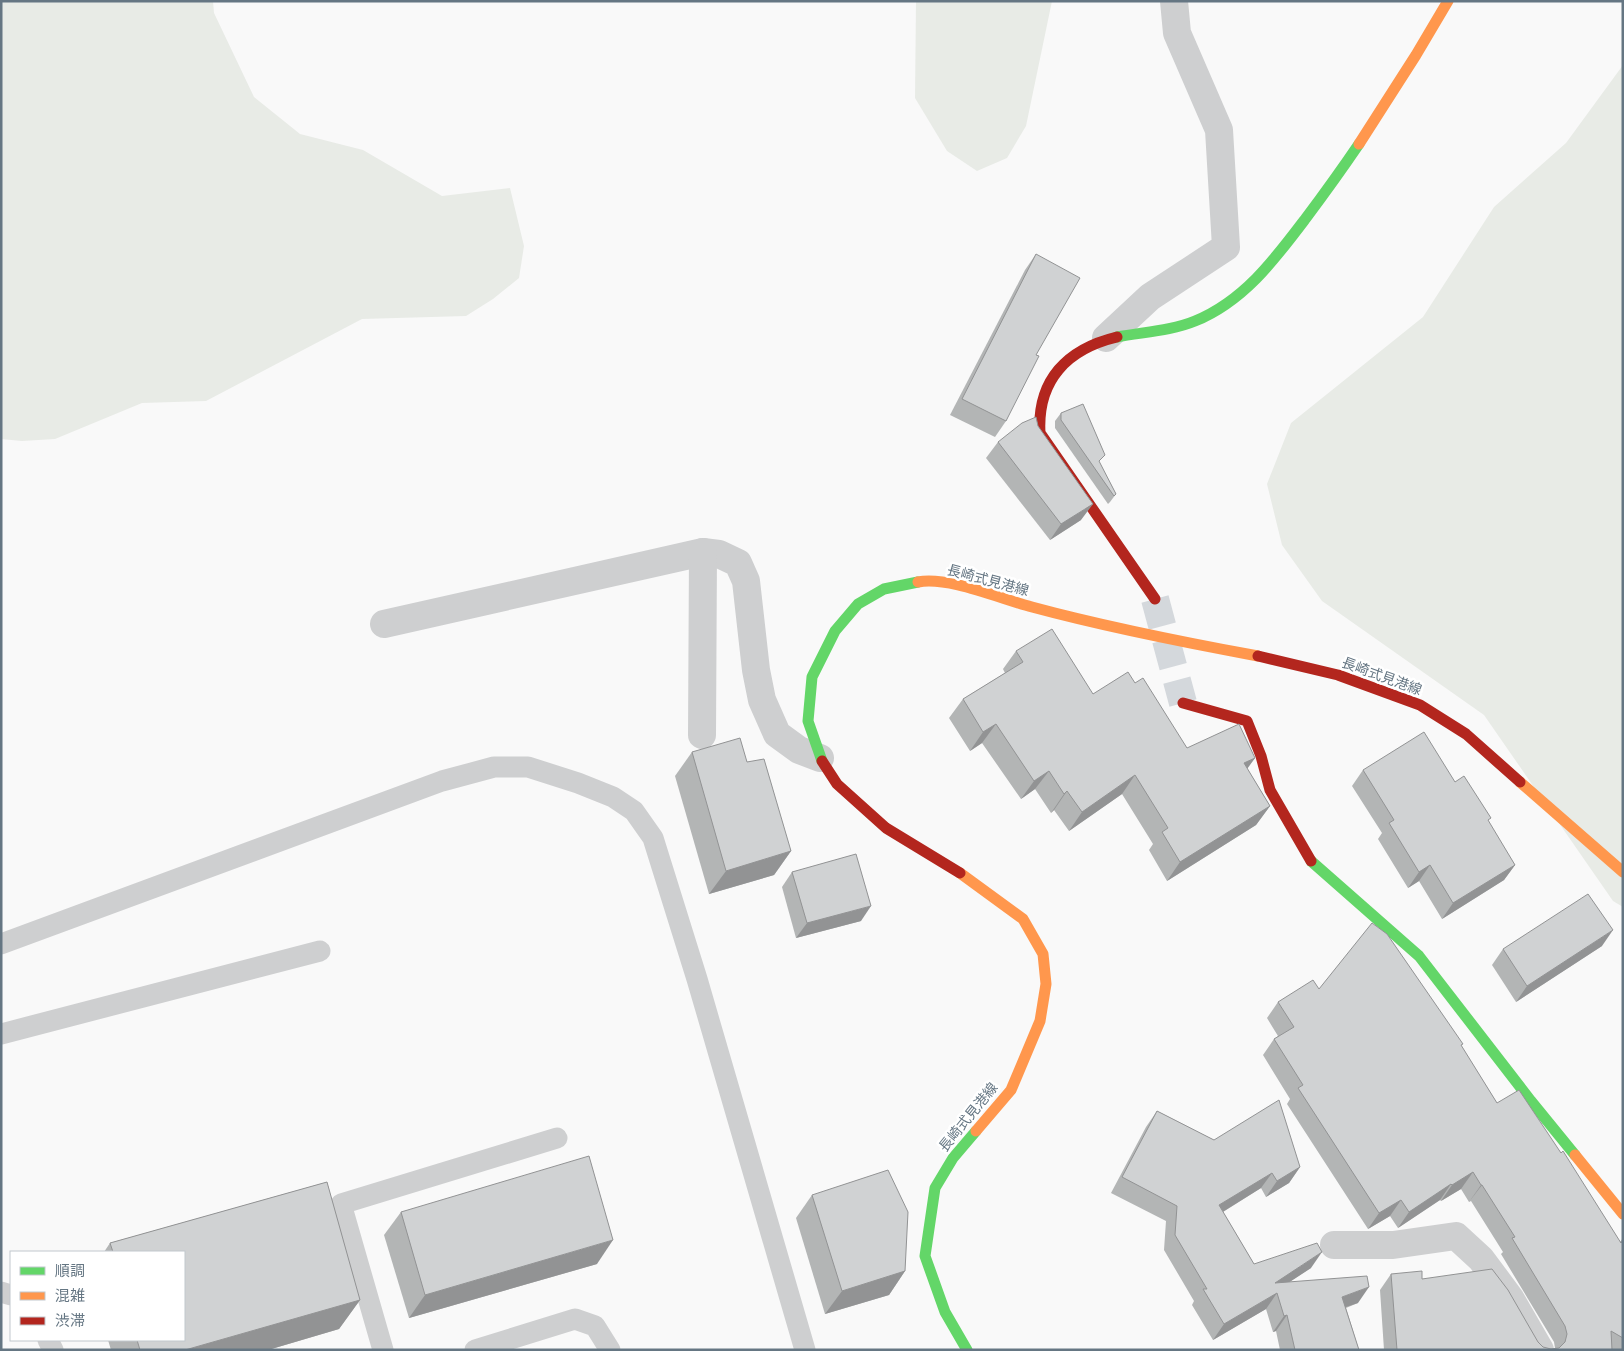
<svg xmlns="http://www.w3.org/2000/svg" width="1624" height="1351" font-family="Signika,'Noto Sans JP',sans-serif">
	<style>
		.green { fill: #e8ebe6 }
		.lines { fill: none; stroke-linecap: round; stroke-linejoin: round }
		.secondary-tunnel { stroke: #d4d8dc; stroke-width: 28; stroke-dasharray: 28 14; stroke-linecap: butt }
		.lane { stroke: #cecfd0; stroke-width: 21 }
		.street { stroke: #cecfd0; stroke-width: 28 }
		.fast { stroke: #63d668; stroke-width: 11 }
		.slow { stroke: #ff974d; stroke-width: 11 }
		.jam { stroke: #b3261e; stroke-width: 11 }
		.wall { fill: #b3b5b5 }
		.shaded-wall { fill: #929394 }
		.building { fill: #d0d2d3; stroke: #929394 }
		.labels { text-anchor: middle; stroke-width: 5; stroke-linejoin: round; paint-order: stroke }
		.street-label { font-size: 14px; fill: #657683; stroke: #fff }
	</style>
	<rect width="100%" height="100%" fill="#f9f9f9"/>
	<g class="green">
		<polygon points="1,1 213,1 214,13 254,97 300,134 363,150 442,196 510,188 524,246 519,278 493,299 466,316 362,319 206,401 142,403 55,439 22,441 1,439"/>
		<polygon points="916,1 1052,1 1026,126 1007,158 977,171 947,151 915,98"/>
		<polygon points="1623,65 1623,907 1613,901 1484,715 1322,601 1282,545 1267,484 1291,423 1423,317 1494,207 1566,143"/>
	</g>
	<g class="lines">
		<polyline class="secondary-tunnel" points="1155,599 1183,703"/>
		<g class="lane">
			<polyline points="1,944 442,781 494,767 528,767 578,783 613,797 634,811 653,838 697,979 805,1350"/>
			<polyline points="1,1034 320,951"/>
			<polyline points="1,1292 11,1295"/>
			<polyline points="48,1340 53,1350"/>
			<polyline points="383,1350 341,1204 557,1138"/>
			<polyline points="475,1350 575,1319 595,1326 610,1350"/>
		</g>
		<g class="street">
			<polyline points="1106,338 1150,297 1226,247 1219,130 1177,33 1174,1"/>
			<polyline points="384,624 703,552 719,554 738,563 746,581 756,670 762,700 777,734 799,750 820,758"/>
			<polyline points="702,735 703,552"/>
			<polyline points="1334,1245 1393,1245 1456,1236 1481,1259 1510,1298 1540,1350"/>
		</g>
		<g class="fast">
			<path d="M1117 337C1143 332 1171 331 1195 321 1244 301 1275 259 1306 218 1324 194 1342 169 1359 144"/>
			<polyline points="822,761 808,721 812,677 835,631 858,604 884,589 918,582"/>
			<polyline points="1311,861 1419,956 1531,1101 1575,1155"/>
			<polyline points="967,1350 945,1312 925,1256 935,1188 953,1158 976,1131"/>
		</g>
		<g class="slow">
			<polyline points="1359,144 1416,55 1448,1"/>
			<path d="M918 582C948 576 1001 599 1032 607 1106 627 1182 642 1258 656"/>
			<polyline points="1520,782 1623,872"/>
			<polyline points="960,873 1023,919 1043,954 1046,984 1040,1021 1011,1090 976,1131"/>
			<polyline points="1575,1155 1623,1214"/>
		</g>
		<g class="jam">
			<path d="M1117 337C1067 349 1037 380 1040 433L1155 599"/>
			<polyline points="1258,656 1338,675 1420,705 1466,734 1520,782"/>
			<polyline points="1183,703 1247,721 1261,756 1270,790 1311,861"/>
			<polyline points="822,761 837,784 886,828 960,873"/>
		</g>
	</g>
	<g class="wall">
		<polygon points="1036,254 1036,355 1006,421 995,437 950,415 1025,270"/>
		<polygon points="1061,413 1099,462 1116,494 1110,502 1108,504 1055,428 1055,421"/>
		<polygon points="1038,426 1081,520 1050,540 986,458 998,442"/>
		<polygon points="1016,651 1093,694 1135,683 1187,748 1255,758 1247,768 1270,806 1256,825 1167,881 1149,850 1153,844 1122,794 1069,831 1054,810 1051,813 1035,789 1021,799 982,743 970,751 949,718 963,699 1005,673 1003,669"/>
		<polygon points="692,752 747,762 791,851 774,875 709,894 675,776"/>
		<polygon points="1363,770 1488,822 1515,865 1504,880 1442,919 1419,881 1408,888 1378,839 1382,833 1352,786"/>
		<polygon points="792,872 861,921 796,938 782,887"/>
		<polygon points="1602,946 1516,1002 1492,965 1503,949"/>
		<polygon points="1319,989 1461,1046 1497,1103 1620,1242 1623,1238 1623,1350 1384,1350 1380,1290 1391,1274 1422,1279 1538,1342 1543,1347 1551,1349 1555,1348 1554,1342 1501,1254 1503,1252 1471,1201 1469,1202 1461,1189 1441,1201 1440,1200 1398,1228 1390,1216 1368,1229 1287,1104 1290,1099 1263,1055 1274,1039 1278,1036 1267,1018 1278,1002"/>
		<polygon points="1157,1111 1214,1140 1300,1167 1289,1183 1266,1197 1261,1188 1223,1212 1254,1264 1311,1268 1289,1282 1358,1303 1346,1308 1359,1350 1280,1350 1276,1331 1273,1332 1266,1309 1213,1340 1192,1305 1194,1301 1164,1250 1166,1221 1111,1193 1146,1127"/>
		<polygon points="327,1182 360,1300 339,1329 268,1350 111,1350 108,1340 184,1340 184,1252 104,1252 110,1243"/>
		<polygon points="812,1195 905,1271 889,1295 825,1314 796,1218"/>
		<polygon points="401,1212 597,1264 409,1318 384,1235"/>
	</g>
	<g class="shaded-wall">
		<polygon points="1093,504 1081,520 1050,540 1061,524"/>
		<polygon points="996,724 982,743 970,751 983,732"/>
		<polygon points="1255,758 1242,776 1244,763"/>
		<polygon points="1049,771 1035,789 1021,799 1034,781"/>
		<polygon points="1135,775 1122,794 1069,831 1082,812"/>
		<polygon points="1067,791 1054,810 1051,813 1064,794"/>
		<polygon points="1270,806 1256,825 1167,881 1180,862"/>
		<polygon points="791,851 774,875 709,894 726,871"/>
		<polygon points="1430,865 1419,881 1408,888 1419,872"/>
		<polygon points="1515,865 1504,880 1442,919 1453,903"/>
		<polygon points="871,906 861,921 796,938 807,923"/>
		<polygon points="1613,930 1602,946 1516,1002 1527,986"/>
		<polygon points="1300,1167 1289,1183 1266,1197 1277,1181"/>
		<polygon points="1473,1172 1461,1189 1441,1201 1452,1185"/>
		<polygon points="1272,1173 1261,1188 1208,1221 1219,1205"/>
		<polygon points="1451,1184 1440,1200 1398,1228 1409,1212"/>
		<polygon points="1481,1185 1482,1185 1469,1202"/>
		<polygon points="1401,1200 1390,1216 1368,1229 1379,1213"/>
		<polygon points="613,1240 597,1264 409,1318 425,1295"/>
		<polygon points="1322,1252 1311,1268 1264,1299 1275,1283"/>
		<polygon points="905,1271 889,1295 825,1314 842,1291"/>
		<polygon points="1369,1287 1358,1303 1331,1312 1342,1297"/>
		<polygon points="1277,1293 1266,1309 1213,1340 1224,1324"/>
		<polygon points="360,1300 339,1329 268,1350 185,1350"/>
		<polygon points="1287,1315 1276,1331 1273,1332 1284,1316"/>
	</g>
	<g class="building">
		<polygon points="1036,254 1080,278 1036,355 1039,356 1006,421 962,399"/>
		<polygon points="1083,404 1105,455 1099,461 1116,494 1114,496 1061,420 1061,413"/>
		<polygon points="1036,417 1038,426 1093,504 1061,524 998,442 1022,423"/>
		<polygon points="1052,629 1093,694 1128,672 1135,683 1143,678 1187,748 1239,724 1255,758 1244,763 1270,806 1180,862 1162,832 1168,828 1135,775 1082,812 1067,791 1064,794 1049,771 1034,781 996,724 983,732 963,699 1023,662 1016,651"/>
		<polygon points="1424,732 1455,782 1464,776 1491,818 1488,820 1515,865 1453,903 1430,865 1419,872 1389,823 1394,820 1363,770"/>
		<polygon points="740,738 747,762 764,759 791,851 726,871 692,752"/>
		<polygon points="856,854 871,906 807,923 792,872"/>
		<polygon points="1588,894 1613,930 1527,986 1503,949"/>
		<polygon points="1372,923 1387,934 1463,1044 1461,1045 1497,1103 1519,1090 1561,1153 1563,1151 1621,1243 1623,1240 1623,1338 1611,1331 1612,1350 1397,1350 1391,1274 1422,1271 1422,1279 1492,1269 1508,1290 1538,1342 1543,1347 1551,1349 1559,1348 1565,1342 1567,1334 1565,1326 1512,1238 1515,1237 1482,1185 1481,1185 1473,1172 1452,1185 1451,1184 1409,1212 1401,1200 1379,1213 1298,1088 1303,1085 1274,1039 1294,1027 1278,1002 1313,980 1319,989"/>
		<polygon points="1279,1100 1300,1167 1277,1181 1272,1173 1219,1205 1254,1264 1317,1243 1322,1252 1275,1283 1367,1276 1369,1287 1342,1297 1359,1350 1295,1350 1287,1315 1284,1316 1277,1293 1224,1324 1203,1289 1207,1289 1175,1235 1177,1206 1122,1177 1157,1111 1214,1140"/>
		<polygon points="589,1156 613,1240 425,1295 401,1212"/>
		<polygon points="888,1170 908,1212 905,1271 842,1291 812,1195"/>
		<polygon points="327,1182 360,1300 185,1350 140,1350 137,1340 184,1340 184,1252 113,1252 110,1243"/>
	</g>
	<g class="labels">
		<g class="street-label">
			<text transform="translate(988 580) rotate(15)" y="5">長崎式見港線</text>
			<text transform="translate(1382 676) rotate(20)" y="5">長崎式見港線</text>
			<text transform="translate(968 1117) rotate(-51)" y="5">長崎式見港線</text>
		</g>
	</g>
	<rect width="1624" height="1351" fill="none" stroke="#657683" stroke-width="5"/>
	<rect x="10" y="1251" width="175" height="90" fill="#ffffff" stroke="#c1c8cd"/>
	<rect x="20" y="1267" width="25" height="8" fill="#63d668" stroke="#c1c8cd"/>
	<text x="55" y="1276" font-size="15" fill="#657683">順調</text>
	<rect x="20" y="1292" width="25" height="8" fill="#ff974d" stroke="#c1c8cd"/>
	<text x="55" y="1301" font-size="15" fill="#657683">混雑</text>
	<rect x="20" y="1317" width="25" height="8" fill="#b3261e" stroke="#c1c8cd"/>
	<text x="55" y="1326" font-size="15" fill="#657683">渋滞</text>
</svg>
